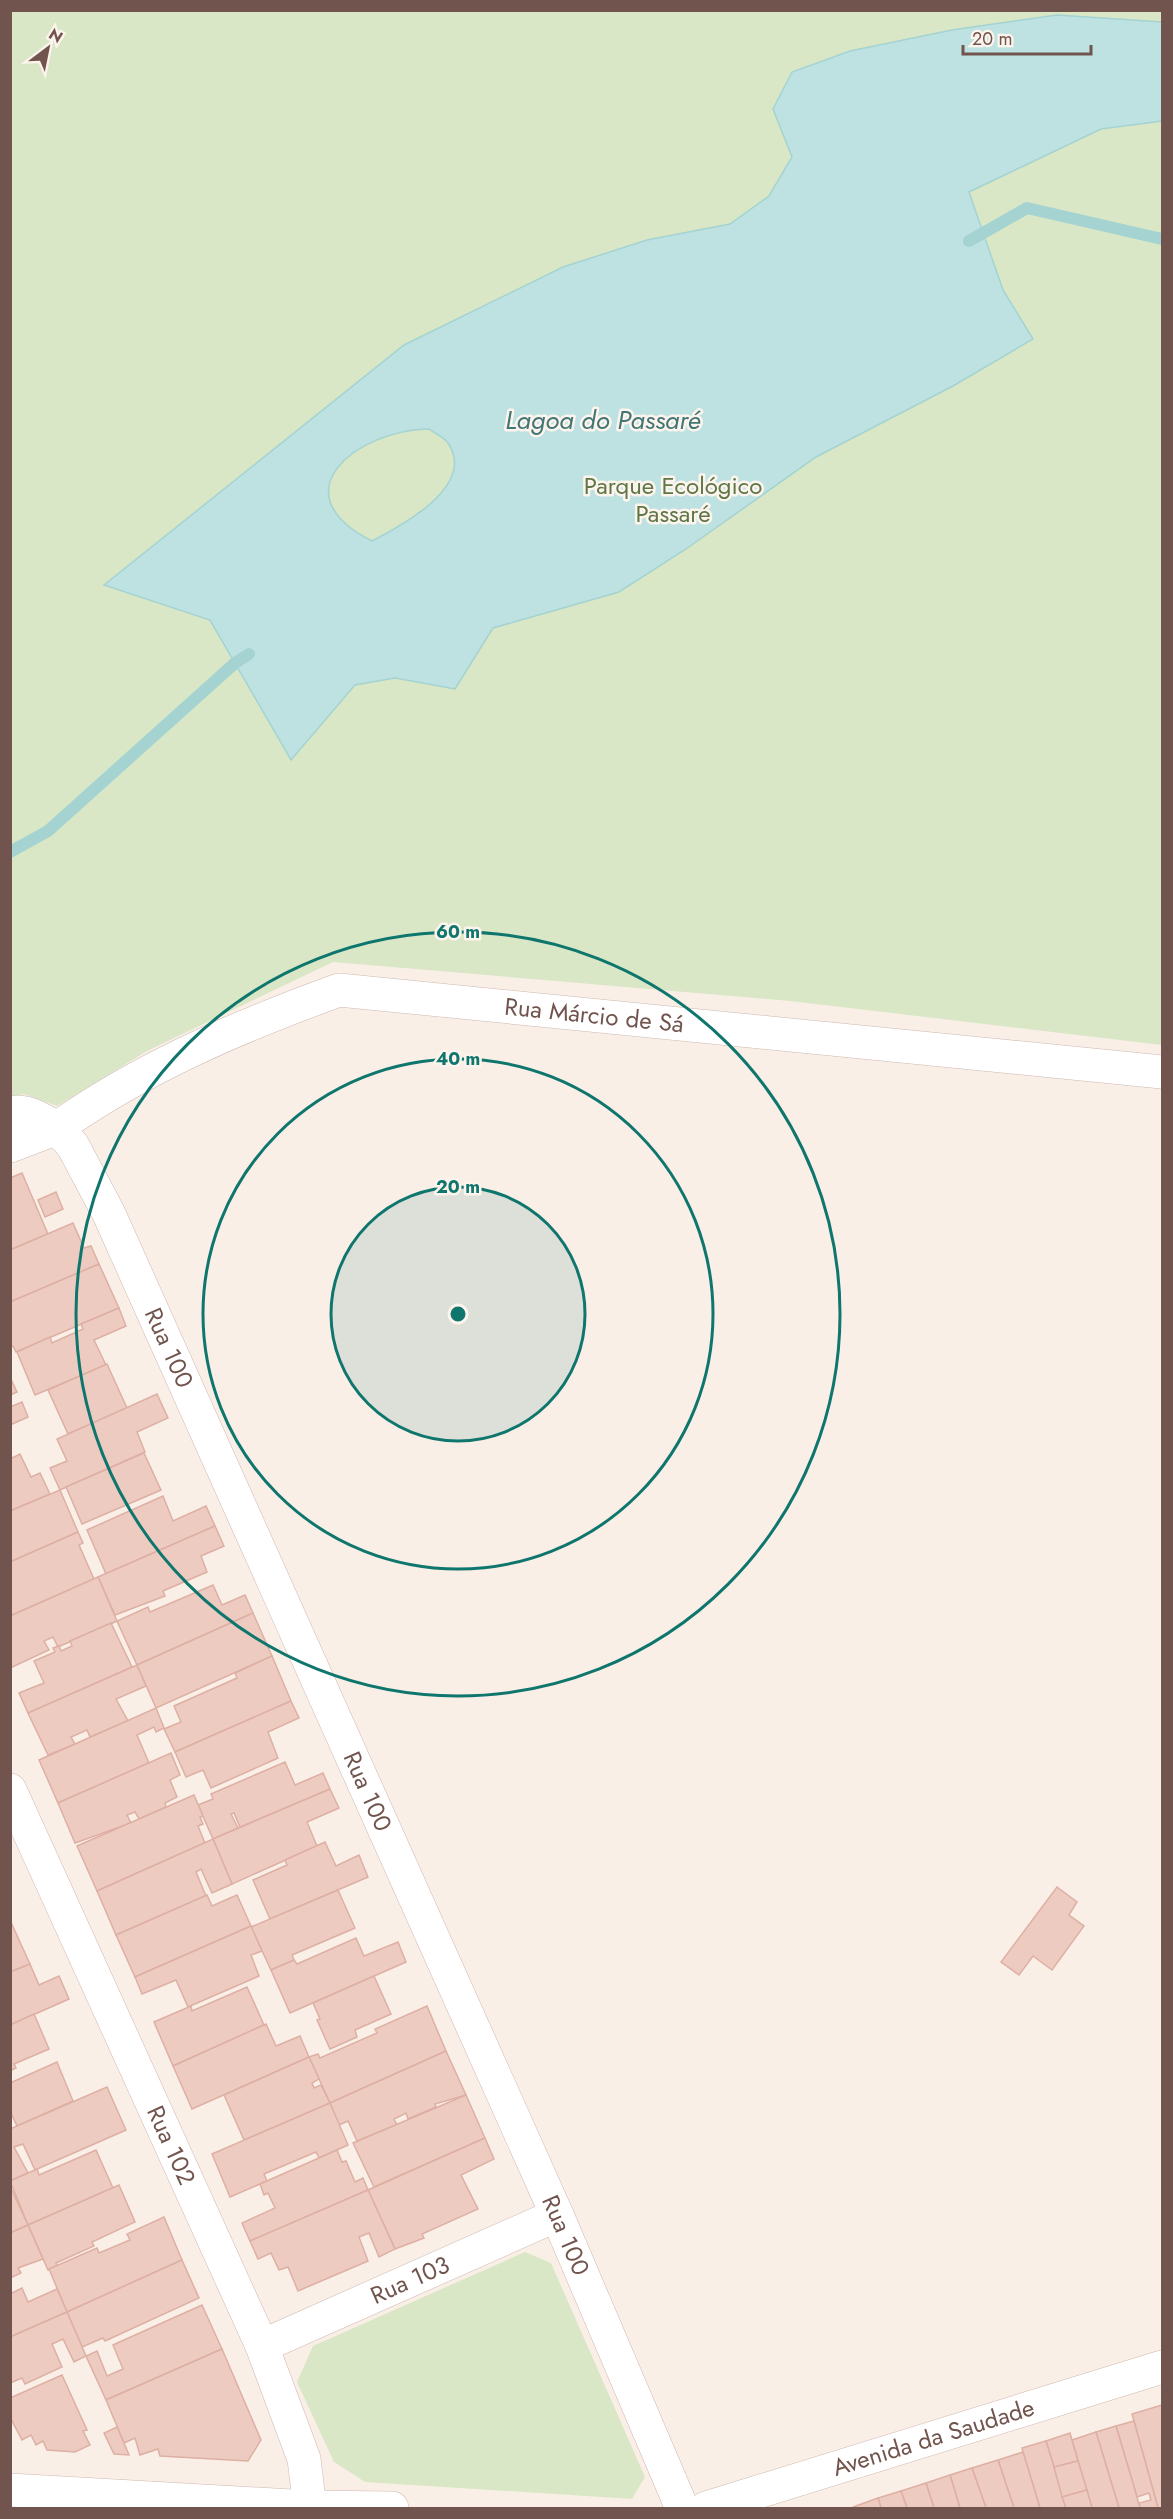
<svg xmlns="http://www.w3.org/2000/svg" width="1173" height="2519" font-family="Jost,sans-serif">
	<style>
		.green { fill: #d9e7c6 }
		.water { fill: #bde2e1; stroke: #a4d3d2; stroke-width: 1.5; fill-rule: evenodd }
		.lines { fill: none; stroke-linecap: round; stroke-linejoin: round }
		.stream { stroke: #a4d3d2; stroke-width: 12 }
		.building { fill: #edcbc1; stroke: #deafa3; stroke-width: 1.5 }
		.street-casing { stroke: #cdb8b1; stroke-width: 34 }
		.secondary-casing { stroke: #d0b7af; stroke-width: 34 }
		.street { stroke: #fff; stroke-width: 33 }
		.secondary { stroke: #fff; stroke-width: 33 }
		.ring { fill: none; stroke: #0f766e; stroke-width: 3 }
		.labels { text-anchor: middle; stroke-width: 5; stroke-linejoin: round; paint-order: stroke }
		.park-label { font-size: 24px; fill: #5e7747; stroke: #fdf4ed }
		.street-label { font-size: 24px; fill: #72544e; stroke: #fdf4ed }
		.water-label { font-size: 26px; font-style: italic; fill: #427675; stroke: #fdf4ed }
		.centre { fill: #0f766e; stroke: #fdf4ed; stroke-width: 3 }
		.ring-label { font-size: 18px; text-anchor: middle; font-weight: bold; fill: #0f766e; stroke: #fdf4ed; stroke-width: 5; stroke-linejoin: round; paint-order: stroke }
	</style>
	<rect width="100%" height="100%" fill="#faefe7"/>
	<g class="green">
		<polygon points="10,11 1162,11 1162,1045 790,1001 333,962 147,1051 57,1106 24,1094 11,1097"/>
		<polygon points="525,2252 551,2263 645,2477 632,2499 365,2482 334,2462 297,2382 313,2346"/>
	</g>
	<path class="water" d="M1057 15 1162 22V121L1101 129 969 192 1003 290 1033 339 953 386 816 457 686 549 619 592 493 628 455 689 395 678 355 685 291 760 210 620 104 585 404 345 563 267 647 240 730 224 769 196 792 157 773 109 792 72 850 51 952 30ZM429 429C434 433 444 437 448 443 477 486 401 526 372 541 277 493 357 430 429 429Z"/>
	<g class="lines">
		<g class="stream">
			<polyline points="969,241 1027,208 1162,239"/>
			<polyline points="10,852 48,831 235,663 249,654"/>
		</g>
	</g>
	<g class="building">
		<polygon points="22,1173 48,1234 10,1250 10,1178"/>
		<polygon points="56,1192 63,1209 45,1217 38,1200"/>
		<polygon points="73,1223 84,1248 91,1246 99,1264 10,1302 10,1250"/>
		<polygon points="99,1264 119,1308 16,1352 13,1346 10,1347 10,1302"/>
		<polygon points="119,1308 126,1326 94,1340 106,1365 35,1395 17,1352 50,1337 52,1343 83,1329 81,1324"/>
		<polygon points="107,1364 127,1408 68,1434 48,1390"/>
		<polygon points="10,1377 17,1392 10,1395"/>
		<polygon points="157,1394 168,1418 137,1432 145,1452 60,1490 50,1468 67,1461 57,1439"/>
		<polygon points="22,1402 28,1417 10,1425 10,1407"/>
		<polygon points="144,1453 161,1490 82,1524 66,1487"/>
		<polygon points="20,1454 31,1477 40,1473 50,1494 10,1511 10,1459"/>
		<polygon points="60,1490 78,1532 10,1562 10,1511"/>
		<polygon points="163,1496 173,1521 206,1506 215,1526 106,1574 87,1530"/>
		<polygon points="215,1526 224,1546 201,1556 207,1572 163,1591 165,1596 115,1615 98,1577"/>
		<polygon points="78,1532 83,1543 79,1545 94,1579 10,1616 10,1562"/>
		<polygon points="98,1577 117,1621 58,1647 53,1637 44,1641 49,1650 10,1668 10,1616"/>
		<polygon points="213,1585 222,1605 245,1595 253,1613 137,1665 117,1621 148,1607 150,1612"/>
		<polygon points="253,1613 272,1656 156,1708 137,1665"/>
		<polygon points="111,1623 132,1667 28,1713 19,1693 44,1683 34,1661 55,1652 53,1648 59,1646 61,1651 72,1646 70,1641"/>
		<polygon points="272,1656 291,1701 175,1752 164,1729 181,1722 174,1706 237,1678 235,1673"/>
		<polygon points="137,1665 146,1686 116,1699 128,1721 90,1737 87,1730 71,1737 75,1744 48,1755 28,1713"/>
		<polygon points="291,1701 299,1718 268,1732 278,1758 211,1788 203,1770 186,1777 175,1752"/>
		<polygon points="156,1708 164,1728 156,1732 154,1727 137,1735 149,1763 58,1803 39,1760"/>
		<polygon points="171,1753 180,1775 170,1780 177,1797 165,1803 166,1807 139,1819 135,1812 127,1815 131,1823 75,1843 58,1803"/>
		<polygon points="285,1762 295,1785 323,1773 330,1789 240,1827 234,1813 231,1814 238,1828 213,1839 198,1805 213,1799 211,1794"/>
		<polygon points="330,1789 339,1808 307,1822 317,1846 232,1884 213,1839"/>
		<polygon points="194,1795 203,1816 200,1817 203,1824 198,1826 205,1843 97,1891 77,1846"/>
		<polygon points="213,1839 232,1884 212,1893 201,1869 196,1872 206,1896 116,1935 97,1891"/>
		<polygon points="325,1842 336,1866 359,1855 368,1877 270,1919 253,1880 287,1865 285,1860"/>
		<polygon points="1057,1887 1077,1902 1069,1915 1084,1926 1052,1970 1033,1956 1019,1975 1001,1962"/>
		<polygon points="338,1890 355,1928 292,1955 294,1960 271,1970 251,1927"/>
		<polygon points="207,1895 212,1906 237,1895 251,1926 135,1977 116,1935"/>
		<polygon points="10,1920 30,1964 10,1972"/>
		<polygon points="251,1926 262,1951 251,1955 259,1976 188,2007 176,1980 142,1994 135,1977"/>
		<polygon points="356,1938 364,1956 398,1942 406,1962 290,2013 271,1970 294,1960 297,1964"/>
		<polygon points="30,1964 39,1985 59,1976 69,1999 10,2025 10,1972"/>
		<polygon points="374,1976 391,2014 355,2030 357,2037 330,2049 317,2020 320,2019 313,2003"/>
		<polygon points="247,1987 264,2025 173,2066 154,2022 191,2006 192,2011"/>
		<polygon points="427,2006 446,2051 330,2103 309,2057 318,2054 320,2058 377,2033 375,2029"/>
		<polygon points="34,2014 49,2049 14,2064 16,2068 10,2071 10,2025"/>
		<polygon points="266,2024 276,2046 300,2036 309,2057 192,2109 173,2066"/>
		<polygon points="446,2051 466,2095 435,2104 436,2107 408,2119 406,2113 394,2119 397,2125 357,2141 348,2121 339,2125 330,2103"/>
		<polygon points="309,2057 319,2079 312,2083 314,2088 321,2085 330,2103 244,2140 224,2095"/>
		<polygon points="57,2062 73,2101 17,2126 10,2111 10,2083"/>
		<polygon points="107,2087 126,2130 35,2170 23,2144 14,2147 28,2173 10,2181 10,2129"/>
		<polygon points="466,2095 485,2138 374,2187 353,2143"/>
		<polygon points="330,2103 348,2145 319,2158 316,2152 264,2174 267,2181 230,2197 212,2154"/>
		<polygon points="485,2138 494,2159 461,2175 478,2209 422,2234 424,2238 395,2249 368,2190"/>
		<polygon points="96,2150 113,2188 28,2225 10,2181 37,2169 39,2175"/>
		<polygon points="337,2150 342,2162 346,2161 355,2182 363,2178 368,2190 250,2241 242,2223 275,2208 268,2193 264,2195 260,2184"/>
		<polygon points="119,2185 135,2222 92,2242 94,2246 56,2263 57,2266 48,2270 28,2225"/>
		<polygon points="10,2186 28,2225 10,2233"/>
		<polygon points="368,2190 395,2249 379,2257 369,2233 359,2237 368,2261 298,2291 288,2267 279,2270 271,2253 258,2259 250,2241"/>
		<polygon points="164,2217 182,2260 67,2312 49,2269 97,2248 99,2253 130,2240 127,2234"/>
		<polygon points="28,2225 43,2259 18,2268 21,2273 10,2278 10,2233"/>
		<polygon points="182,2260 199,2298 105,2341 103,2338 82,2347 67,2312"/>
		<polygon points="22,2288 28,2302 57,2289 67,2312 10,2337 10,2294"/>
		<polygon points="202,2305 222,2349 106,2400 86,2356 97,2351 107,2376 123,2369 113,2345"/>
		<polygon points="67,2312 86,2356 74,2362 63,2339 52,2344 62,2367 25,2384 22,2378 10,2383 10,2337"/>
		<polygon points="222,2349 261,2440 248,2461 160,2456 158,2449 140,2455 135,2438 124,2443 106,2400"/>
		<polygon points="62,2375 87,2430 83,2431 90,2445 75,2452 47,2450 43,2441 36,2445 31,2435 22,2440 10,2417 10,2398"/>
		<polygon points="1162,2405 1162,2508 1158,2508 1132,2414"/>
		<polygon points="1134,2421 1158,2508 1140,2508 1139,2503 1151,2500 1149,2493 1137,2497 1116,2426"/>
		<polygon points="1116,2426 1137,2497 1140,2508 1119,2508 1096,2432"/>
		<polygon points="117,2427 124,2443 129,2455 114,2454 104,2433"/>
		<polygon points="1096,2432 1119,2508 1092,2508 1072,2440"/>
		<polygon points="1070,2433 1078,2461 1054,2467 1046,2441"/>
		<polygon points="1046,2441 1054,2467 1066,2508 1040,2508 1023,2452 1022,2448"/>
		<polygon points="1023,2452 1040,2508 1014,2508 998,2460"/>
		<polygon points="998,2460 1014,2508 986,2508 972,2468"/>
		<polygon points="1078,2461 1087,2490 1062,2497 1054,2467"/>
		<polygon points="972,2468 986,2508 960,2508 950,2475"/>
		<polygon points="950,2475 960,2508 934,2508 926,2483"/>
		<polygon points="926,2483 934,2508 907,2508 901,2491"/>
		<polygon points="1087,2490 1092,2508 1066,2508 1062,2497"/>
		<polygon points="901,2491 907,2508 881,2508 878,2498"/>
		<polygon points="878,2498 881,2508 853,2508 853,2507"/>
	</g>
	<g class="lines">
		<g class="street-casing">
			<g id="street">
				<path id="s1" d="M10 1113C26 1108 44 1121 57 1128 143 1067 240 1026 339 990L1162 1072"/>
				<path id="s2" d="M10 1146 57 1128 73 1146 109 1214 557 2215 682 2508"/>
				<path id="s3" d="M10 1790 262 2346 304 2459 310 2508"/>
				<path id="s4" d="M262 2346 557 2215"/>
			</g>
		</g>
		<g class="secondary-casing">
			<g id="secondary">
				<polyline points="10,2490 309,2507 392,2508"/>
				<path id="s5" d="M706 2508 1162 2367"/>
			</g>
		</g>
		<use href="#street" class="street"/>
		<use href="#secondary" class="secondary"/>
	</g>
	<circle cx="458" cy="1314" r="127" fill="#0f766e" fill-opacity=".12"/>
	<g class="ring">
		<circle cx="458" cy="1314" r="127"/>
		<circle cx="458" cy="1314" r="255"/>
		<circle cx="458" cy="1314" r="382"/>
	</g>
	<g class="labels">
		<g class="park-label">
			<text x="673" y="494">Parque Ecológico<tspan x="673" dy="28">Passaré</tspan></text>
		</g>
		<g class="street-label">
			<text dy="8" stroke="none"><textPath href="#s1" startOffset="622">Rua Márcio de Sá</textPath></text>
			<text dy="8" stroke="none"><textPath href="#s2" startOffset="298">Rua 100</textPath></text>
			<text dy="8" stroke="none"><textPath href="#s2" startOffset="784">Rua 100</textPath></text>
			<text dy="8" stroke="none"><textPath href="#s3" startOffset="390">Rua 102</textPath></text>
			<text dy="8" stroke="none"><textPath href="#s2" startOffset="1270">Rua 100</textPath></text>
			<text dy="8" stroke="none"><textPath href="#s4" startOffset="162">Rua 103</textPath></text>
			<text dy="8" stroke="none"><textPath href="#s5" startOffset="238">Avenida da Saudade</textPath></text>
		</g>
		<g class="water-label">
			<text x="603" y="429">Lagoa do Passaré</text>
		</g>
	</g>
	<circle cx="458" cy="1314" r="9" class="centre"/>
	<g class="ring-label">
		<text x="458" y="938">60 m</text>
		<text x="458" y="1065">40 m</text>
		<text x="458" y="1193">20 m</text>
	</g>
	<rect width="1173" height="2519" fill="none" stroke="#72544e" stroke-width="24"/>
	<g transform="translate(48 48) rotate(32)" stroke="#fdf4ed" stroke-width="4.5" paint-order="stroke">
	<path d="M0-4.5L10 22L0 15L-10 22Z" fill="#72544e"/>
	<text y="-9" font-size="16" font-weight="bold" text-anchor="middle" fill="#72544e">N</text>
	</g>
	<path d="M963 45v9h128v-9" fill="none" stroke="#72544e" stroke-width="3"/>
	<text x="972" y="45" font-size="18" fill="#72544e" stroke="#fdf4ed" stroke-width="4.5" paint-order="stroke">20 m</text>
</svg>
